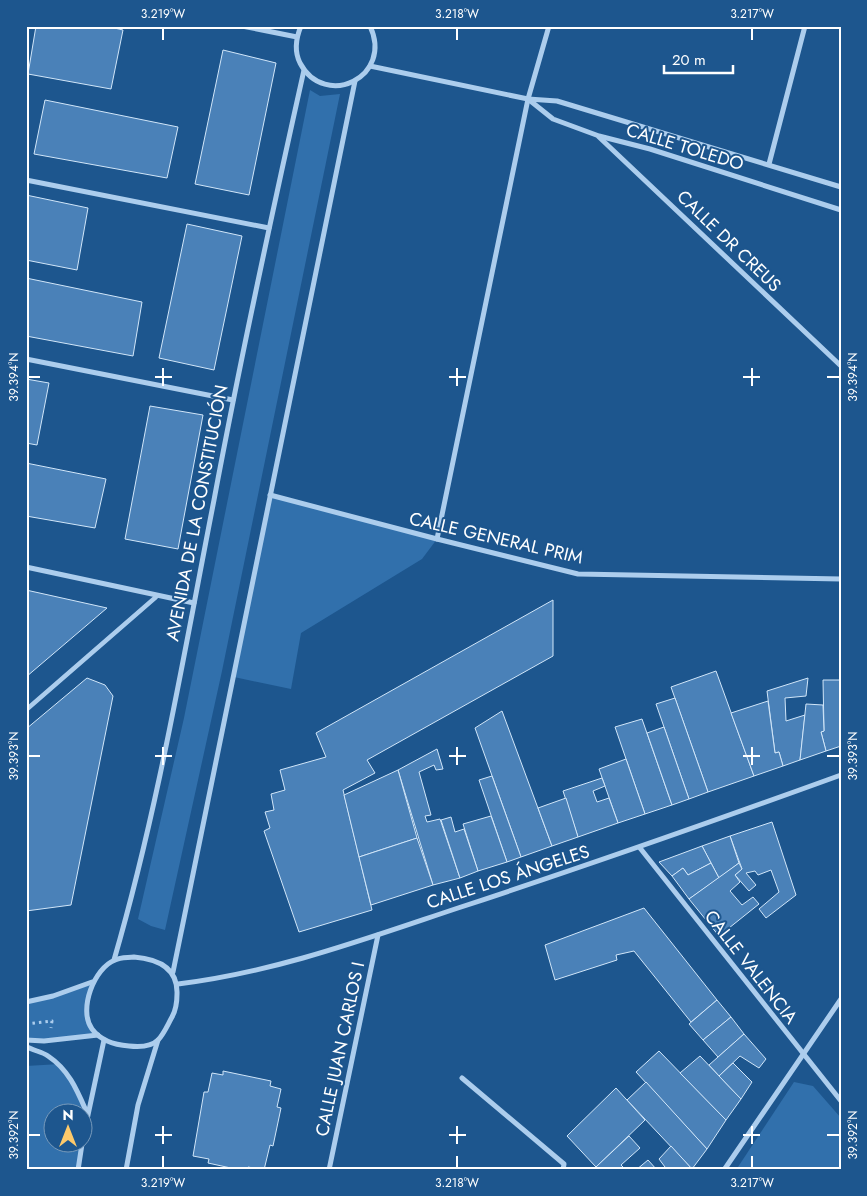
<svg xmlns="http://www.w3.org/2000/svg" width="867" height="1196" font-family="Jost,sans-serif">
	<style>
		.green { fill: #3170ac }
		.building { fill: #4a81b8; stroke: #d1e6f9 }
		.lines { fill: none; stroke-linecap: round; stroke-linejoin: round }
		.path { stroke: #accded; stroke-width: 3; stroke-dasharray: 2.5 4; stroke-linecap: butt }
		.pedestrian { stroke: #accded; stroke-width: 4.5 }
		.minor { stroke: #accded; stroke-width: 5 }
		.ticks { fill: none; stroke: #fff; stroke-width: 2 }
		.labels { text-anchor: middle; stroke-width: 4; stroke-linejoin: round; paint-order: stroke }
		.street-label { font-size: 18px; fill: #fff; stroke: #1d568e }
		.neatline { fill: none; stroke: #fff; stroke-width: 2 }
		.ticks-label { font-size: 12px; text-anchor: middle; fill: #fff }
	</style>
	<rect width="100%" height="100%" fill="#1d568e"/>
	<g class="green">
		<polygon points="310,90 320,96 340,94 222,671 165,930 151,926 138,919 184,718"/>
		<polygon points="270,495 437,539 422,559 301,633 291,689 234,677"/>
		<path d="M92 982C88 1000 84 1021 98 1035L26 1042V1002Z"/>
		<polygon points="60,1064 87,1113 83,1143 82,1114 52,1114 52,1144 82,1144 78,1170 26,1170 26,1066"/>
		<polygon points="794,1082 813,1086 841,1118 841,1170 736,1170"/>
	</g>
	<g class="building">
		<polygon points="36,26 106,26 123,30 111,89 28,74"/>
		<polygon points="223,50 276,63 249,195 195,184"/>
		<polygon points="45,100 178,127 167,178 34,154"/>
		<polygon points="26,195 88,208 77,270 26,260"/>
		<polygon points="187,224 242,236 214,370 159,358"/>
		<polygon points="26,278 142,302 133,356 26,336"/>
		<polygon points="26,379 49,383 37,445 26,443"/>
		<polygon points="150,406 203,415 178,549 125,539"/>
		<polygon points="26,463 106,479 95,528 26,516"/>
		<polygon points="26,590 107,608 26,677"/>
		<polygon points="553,600 553,656 367,760 375,773 343,790 372,910 299,932 264,831 270,828 265,812 274,810 271,794 285,790 280,770 326,757 316,733"/>
		<polygon points="716,671 754,776 708,792 671,687"/>
		<polygon points="87,678 105,685 113,696 71,905 26,911 26,729"/>
		<polygon points="808,678 806,696 785,698 786,721 805,715 800,760 783,766 779,752 775,753 767,691"/>
		<polygon points="823,680 841,680 841,746 826,751 821,732 824,731"/>
		<polygon points="675,698 708,792 689,799 656,704"/>
		<polygon points="768,701 775,753 779,752 783,766 754,776 731,713"/>
		<polygon points="806,704 823,705 824,731 821,732 826,751 800,760"/>
		<polygon points="502,711 552,846 521,857 475,728"/>
		<polygon points="642,719 672,805 645,814 615,727"/>
		<polygon points="664,727 689,799 672,805 647,733"/>
		<polygon points="437,749 443,769 436,770 434,765 419,772 431,815 425,816 427,822 440,819 460,878 433,885 398,770"/>
		<polygon points="626,759 645,814 618,823 599,769"/>
		<polygon points="398,770 417,838 359,857 344,795"/>
		<polygon points="492,776 521,857 507,862 479,780"/>
		<polygon points="602,778 605,786 593,791 597,802 609,798 618,823 578,837 563,791"/>
		<polygon points="566,798 578,837 552,846 538,808"/>
		<polygon points="491,816 507,862 478,871 463,824"/>
		<polygon points="451,817 455,832 464,829 478,871 460,878 441,820"/>
		<polygon points="772,822 796,895 766,918 759,909 779,892 771,870 758,875 755,871 746,873 756,885 749,891 735,875 742,869 730,836"/>
		<polygon points="730,836 739,863 719,878 702,846"/>
		<polygon points="417,838 433,885 371,905 359,857"/>
		<polygon points="702,846 711,863 688,875 683,868 672,876 659,862"/>
		<polygon points="711,863 719,878 689,899 672,876 683,868 688,875"/>
		<polygon points="739,863 742,869 735,875 740,882 730,891 742,905 753,897 759,904 719,936 689,899"/>
		<polygon points="644,908 717,1000 691,1022 634,951 616,955 617,960 555,980 545,945"/>
		<polygon points="717,1000 731,1017 703,1040 689,1024"/>
		<polygon points="731,1017 744,1034 718,1057 703,1040"/>
		<polygon points="744,1034 766,1059 759,1068 740,1056 719,1076 709,1065"/>
		<polygon points="659,1051 726,1120 707,1149 636,1072"/>
		<polygon points="700,1056 741,1099 726,1120 680,1073"/>
		<polygon points="733,1063 752,1082 741,1099 719,1076"/>
		<polygon points="223,1071 271,1081 270,1086 281,1089 277,1107 281,1108 273,1146 270,1145 264,1170 248,1167 247,1170 240,1170 208,1163 209,1159 193,1156 204,1092 208,1092 212,1073 223,1075"/>
		<polygon points="646,1082 707,1149 692,1169 627,1100"/>
		<polygon points="616,1088 645,1120 596,1167 567,1136"/>
		<polygon points="629,1136 640,1148 621,1165 626,1170 598,1170 596,1167"/>
		<polygon points="671,1146 692,1169 691,1170 661,1170 665,1167 659,1159"/>
		<polygon points="648,1160 657,1170 636,1170"/>
	</g>
	<g class="lines">
		<polyline class="path" points="26,1024 52,1021 51,1028"/>
		<polyline class="pedestrian" points="26,710 156,597"/>
		<g class="minor">
			<polyline points="242,26 297,37"/>
			<path d="M301 26C296 38 294 51 300 63 325 110 394 77 370 26"/>
			<polyline points="370,66 528,99 557,101 841,187"/>
			<polyline points="528,99 553,119 599,136 650,149 841,210"/>
			<polyline points="599,137 841,366"/>
			<polyline points="769,164 805,26"/>
			<polyline points="26,180 269,228"/>
			<polyline points="26,359 233,400"/>
			<polyline points="270,495 437,539 578,574 841,579"/>
			<polyline points="437,539 528,99 549,26"/>
			<polyline points="26,567 194,603"/>
			<polyline points="640,848 841,1101"/>
			<path d="M134 957C158 959 178 968 177 994 177 1002 176 1010 172 1017 168 1024 164 1034 158 1040 151 1047 138 1047 129 1046 115 1045 101 1041 92 1029 78 1010 94 968 115 960 121 957 128 958 134 957Z"/>
			<path d="M114 960C158 809 184 653 214 500 241 356 272 213 304 70"/>
			<polyline points="173,972 355,81"/>
			<path d="M178 984C276 972 365 939 458 908 586 866 714 821 841 775"/>
			<polyline points="26,1002 53,996 92,982"/>
			<polyline points="26,1040 44,1041 98,1035"/>
			<path d="M26 1046C33 1051 41 1051 48 1056 69 1070 77 1090 87 1113"/>
			<polyline points="462,1078 564,1164 563,1170"/>
			<polyline points="82,1143 104,1040"/>
			<polyline points="78,1170 82,1144"/>
			<polyline points="126,1170 138,1105 158,1040"/>
			<polyline points="329,1170 378,935"/>
			<polyline points="724,1170 841,999"/>
		</g>
	</g>
	<path class="ticks" d="M163 28V40M457 28V40M752 28V40M163 368V386M457 368V386M752 368V386M28 377H40M155 377H172M449 377H466M743 377H760M827 377H840M163 747V765M457 747V765M752 747V765M28 756H40M155 756H172M449 756H466M743 756H760M827 756H840M163 1126V1144M457 1126V1144M752 1126V1144M28 1135H40M155 1135H172M449 1135H466M743 1135H760M827 1135H840M163 1156V1168M457 1156V1168M752 1156V1168"/>
	<g class="labels">
		<g class="street-label">
			<text transform="translate(685 147) rotate(17)" y="6">CALLE TOLEDO</text>
			<text transform="translate(729 241) rotate(44)" y="6">CALLE DR CREUS</text>
			<text transform="translate(197 513) rotate(-79)" y="6">AVENIDA DE LA CONSTITUCIÓN</text>
			<text transform="translate(496 538) rotate(13)" y="6">CALLE GENERAL PRIM</text>
			<text transform="translate(508 877) rotate(-18)" y="6">CALLE LOS ÁNGELES</text>
			<text transform="translate(751 967) rotate(52)" y="6">CALLE VALENCIA</text>
			<text transform="translate(340 1049) rotate(-78)" y="6">CALLE JUAN CARLOS I</text>
		</g>
	</g>
	<rect width="867" height="1196" fill="none" stroke="#1d568e" stroke-width="55"/>
	<g transform="translate(68 1128)"><circle r="24" fill="#1d568e" stroke="#779abb"/>
	<path d="M0-4L9 19L0 12L-9 19Z" fill="#fcc96b"/>
	<text y="-8" font-size="14" font-weight="bold" text-anchor="middle" fill="#ffffff">N</text>
	</g>
	<path d="M664 65v8h69v-8" fill="none" stroke="#ffffff" stroke-width="2.5"/>
	<text x="672" y="65" font-size="15" fill="#ffffff" stroke="#1d568e" stroke-width="4" paint-order="stroke">20 m</text>
	<rect x="28" y="28" width="812" height="1140" class="neatline"/>
	<g class="ticks-label">
		<text x="163" y="18">3.219°W</text>
		<text x="457" y="18">3.218°W</text>
		<text x="752" y="18">3.217°W</text>
		<text transform="translate(14 377) rotate(-90)" y="4">39.394°N</text>
		<text transform="translate(853 377) rotate(-90)" y="4">39.394°N</text>
		<text transform="translate(14 756) rotate(-90)" y="4">39.393°N</text>
		<text transform="translate(853 756) rotate(-90)" y="4">39.393°N</text>
		<text transform="translate(14 1135) rotate(-90)" y="4">39.392°N</text>
		<text transform="translate(853 1135) rotate(-90)" y="4">39.392°N</text>
		<text x="163" y="1187">3.219°W</text>
		<text x="457" y="1187">3.218°W</text>
		<text x="752" y="1187">3.217°W</text>
	</g>
</svg>
